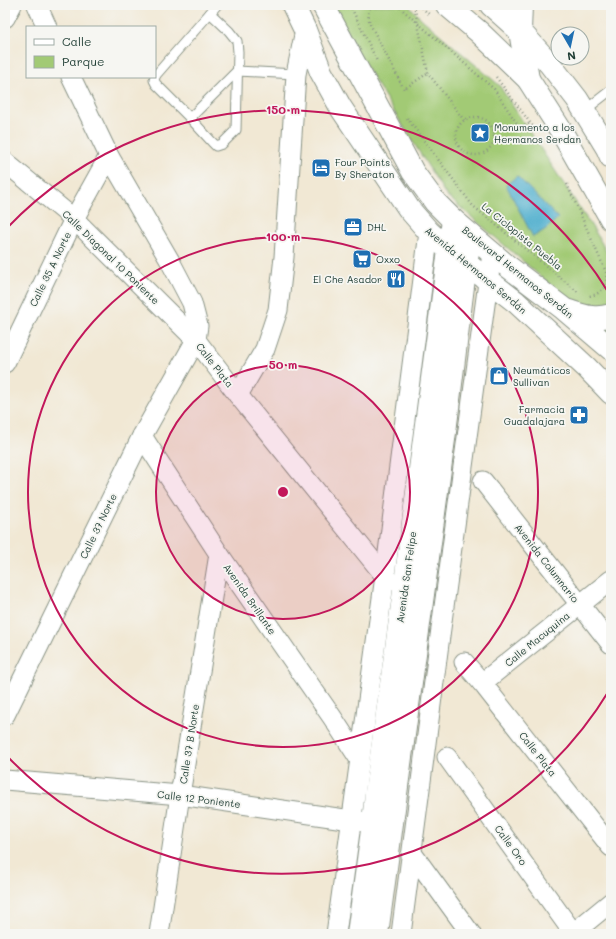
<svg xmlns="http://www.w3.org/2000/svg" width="616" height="939" font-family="Mali,sans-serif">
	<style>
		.green { fill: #a2ca75; stroke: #608454 }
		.water { fill: #4eaecd; stroke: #367680 }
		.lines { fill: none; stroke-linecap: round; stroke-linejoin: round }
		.lane-casing { stroke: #889284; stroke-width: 11 }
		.street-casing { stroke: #889284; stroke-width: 21 }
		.secondary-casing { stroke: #889284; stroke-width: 24 }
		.primary-casing { stroke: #889284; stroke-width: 24 }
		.path { stroke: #889284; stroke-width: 2.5; stroke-dasharray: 1 3; stroke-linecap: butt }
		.lane { stroke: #fff; stroke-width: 9 }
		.street { stroke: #fff; stroke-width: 19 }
		.secondary { stroke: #fff; stroke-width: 22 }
		.primary { stroke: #fff; stroke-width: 22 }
		.path-bridge { stroke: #889284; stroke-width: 2.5; stroke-dasharray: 1 3; stroke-linecap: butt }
		.ring { fill: none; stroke: #c2185b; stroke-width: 2 }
		.labels { text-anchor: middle; stroke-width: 3.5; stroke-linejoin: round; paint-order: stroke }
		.poi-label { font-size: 10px; fill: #1f3d34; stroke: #f6f6f2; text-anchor: start }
		.street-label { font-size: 10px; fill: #1f3d34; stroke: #f6f6f2 }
		.centre { fill: #c2185b; stroke: #f6f6f2; stroke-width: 2 }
		.ring-label { font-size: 12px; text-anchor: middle; font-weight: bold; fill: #c2185b; stroke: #f6f6f2; stroke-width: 3.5; stroke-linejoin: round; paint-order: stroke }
	</style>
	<rect width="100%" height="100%" fill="#f6f6f2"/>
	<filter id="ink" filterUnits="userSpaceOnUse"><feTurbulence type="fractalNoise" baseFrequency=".025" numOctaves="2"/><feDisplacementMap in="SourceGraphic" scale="8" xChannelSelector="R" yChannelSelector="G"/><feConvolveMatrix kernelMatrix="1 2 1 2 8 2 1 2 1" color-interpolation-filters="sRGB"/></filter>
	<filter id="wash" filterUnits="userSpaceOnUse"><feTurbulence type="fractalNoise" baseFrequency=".012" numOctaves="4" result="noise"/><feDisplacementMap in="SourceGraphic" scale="16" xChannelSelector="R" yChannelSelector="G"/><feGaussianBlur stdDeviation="0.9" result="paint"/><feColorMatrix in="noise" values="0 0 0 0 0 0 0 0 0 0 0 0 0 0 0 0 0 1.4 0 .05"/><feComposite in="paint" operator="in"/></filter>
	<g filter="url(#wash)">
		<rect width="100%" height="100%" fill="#f1e8d4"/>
		<polygon class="green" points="333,5 408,5 424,21 499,85 596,233 611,260 611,337 446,195 357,52"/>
		<polygon class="water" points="517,176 558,218 546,229 533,237 506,185"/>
	</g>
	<g filter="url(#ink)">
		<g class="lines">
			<g class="lane-casing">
				<g id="lane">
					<polyline points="155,76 217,5"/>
					<polyline points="155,77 154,80 156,84 190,118 237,71 296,74"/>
					<polyline points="584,111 611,90"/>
					<polyline points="190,118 212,142 216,146 222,144 236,130 238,52 237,41 229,31 210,13"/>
				</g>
			</g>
			<g class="street-casing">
				<g id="street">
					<polyline points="37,5 47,27"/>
					<polyline points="5,18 12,5"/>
					<polyline points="5,162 74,219 196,340 238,395 389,581"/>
					<polyline points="5,363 74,219 109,156"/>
					<polyline points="238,395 265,349 278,310 284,257 296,74 305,30"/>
					<polyline points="142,436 219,554 332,717 360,760"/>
					<polyline points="483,481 611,644"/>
					<polyline points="464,662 482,683 611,847"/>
					<polyline points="482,683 611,580"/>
					<polyline points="5,715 142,436 196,340 198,326 192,303 170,261 109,156 71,77"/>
					<polyline points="447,757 574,934"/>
					<polyline points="5,780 180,795 365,822"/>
					<polyline points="412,853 471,934"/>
					<polyline points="159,934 180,795 219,554"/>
					<polyline points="336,934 385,576 429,232"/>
					<polyline points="401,934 440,636 492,253"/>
					<polyline points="572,934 611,902"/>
				</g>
			</g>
			<g class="secondary-casing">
				<g id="secondary">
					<polyline points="293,5 305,30 321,72 341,108 409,209 429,232 449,250 516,302 587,368 611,393"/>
					<polyline points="491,5 520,31 549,63 577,99 607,148 611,157"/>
					<polyline points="521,5 520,31 528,79"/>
					<polyline points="358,934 373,823 376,792 403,598 453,220"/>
					<polyline points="377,934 445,432 466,262 472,236"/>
				</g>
			</g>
			<g class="primary-casing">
				<g id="primary">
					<polyline points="323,5 413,172 435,202 453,220 506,265 564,309 611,349"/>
					<polyline points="447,5 479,32 528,79 560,129 611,219"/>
					<path d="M569 311C585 316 595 320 611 315"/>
				</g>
			</g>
			<g class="path">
				<polyline points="350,5 377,61"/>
				<path d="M372 5C367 11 368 17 370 24L404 89 428 73"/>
				<polyline points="414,5 428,73 464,120"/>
				<polyline points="419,5 430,15"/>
				<polyline points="496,77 534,128"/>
				<circle cx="475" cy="136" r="19"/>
				<polyline points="407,118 473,206 579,293"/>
				<path d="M567 184 606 272C608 286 602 294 589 296"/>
			</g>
			<use href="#lane" class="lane"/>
			<use href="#street" class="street"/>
			<use href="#secondary" class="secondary"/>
			<use href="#primary" class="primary"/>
			<polyline class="path-bridge" points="397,5 494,89 520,128 531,123"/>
		</g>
	</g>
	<circle cx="283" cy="492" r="127" fill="#c2185b" fill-opacity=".12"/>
	<g class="ring">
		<circle cx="283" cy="492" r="127"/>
		<circle cx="283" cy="492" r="255"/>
		<path d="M610 689A382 382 0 0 1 6 755M6 229A382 382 0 0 1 610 295"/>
	</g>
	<defs>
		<g id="sight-square" transform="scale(1)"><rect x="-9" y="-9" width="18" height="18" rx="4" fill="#1f6fb2" stroke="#f6f6f2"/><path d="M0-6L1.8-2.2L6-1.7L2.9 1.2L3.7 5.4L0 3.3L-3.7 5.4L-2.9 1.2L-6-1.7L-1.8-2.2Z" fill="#fff"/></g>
		<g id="hotel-square" transform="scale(1)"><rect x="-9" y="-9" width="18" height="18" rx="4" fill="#1f6fb2" stroke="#f6f6f2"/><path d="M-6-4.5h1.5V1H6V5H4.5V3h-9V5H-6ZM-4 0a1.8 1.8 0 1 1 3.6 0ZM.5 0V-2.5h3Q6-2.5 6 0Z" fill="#fff"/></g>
		<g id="office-square" transform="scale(1)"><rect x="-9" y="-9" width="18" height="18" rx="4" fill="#1f6fb2" stroke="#f6f6f2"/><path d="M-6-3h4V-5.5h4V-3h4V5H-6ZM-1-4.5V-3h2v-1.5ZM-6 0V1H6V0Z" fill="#fff"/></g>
		<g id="supermarket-square" transform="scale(1)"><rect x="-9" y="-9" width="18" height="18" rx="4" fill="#1f6fb2" stroke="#f6f6f2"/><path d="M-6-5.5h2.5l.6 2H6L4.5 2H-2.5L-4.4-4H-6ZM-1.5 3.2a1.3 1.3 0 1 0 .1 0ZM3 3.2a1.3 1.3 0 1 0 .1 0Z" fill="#fff"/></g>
		<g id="restaurant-square" transform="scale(1)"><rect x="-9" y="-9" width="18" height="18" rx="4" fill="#1f6fb2" stroke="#f6f6f2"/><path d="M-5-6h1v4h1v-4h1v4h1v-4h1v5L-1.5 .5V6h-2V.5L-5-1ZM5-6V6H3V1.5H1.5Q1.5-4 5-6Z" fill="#fff"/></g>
		<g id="shop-square" transform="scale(1)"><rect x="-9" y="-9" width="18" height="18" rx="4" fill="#1f6fb2" stroke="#f6f6f2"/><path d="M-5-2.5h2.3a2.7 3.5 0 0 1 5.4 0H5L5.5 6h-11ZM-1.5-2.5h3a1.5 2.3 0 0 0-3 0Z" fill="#fff"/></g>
		<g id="pharmacy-square" transform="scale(1)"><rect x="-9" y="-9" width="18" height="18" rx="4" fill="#1f6fb2" stroke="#f6f6f2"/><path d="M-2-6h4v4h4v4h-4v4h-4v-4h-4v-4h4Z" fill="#fff"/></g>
	</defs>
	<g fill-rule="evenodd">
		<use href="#sight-square" x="480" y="133"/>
		<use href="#hotel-square" x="321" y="168"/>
		<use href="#office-square" x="353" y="227"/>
		<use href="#supermarket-square" x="362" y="259"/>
		<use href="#restaurant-square" x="396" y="279"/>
		<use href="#shop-square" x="499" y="376"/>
		<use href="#pharmacy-square" x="579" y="415"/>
	</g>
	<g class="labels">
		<g class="poi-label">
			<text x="494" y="131">Monumento a los<tspan x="494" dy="12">Hermanos Serdan</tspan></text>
			<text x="335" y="166">Four Points<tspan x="335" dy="12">By Sheraton</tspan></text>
			<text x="367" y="231">DHL</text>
			<text x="376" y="263">Oxxo</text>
			<text x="382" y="283" text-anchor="end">El Che Asador</text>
			<text x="513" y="374">Neumáticos<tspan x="513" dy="12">Sullivan</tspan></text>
			<text x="565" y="413" text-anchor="end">Farmacia<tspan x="565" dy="12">Guadalajara</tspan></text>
		</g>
		<g class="street-label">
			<text transform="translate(522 236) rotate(39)" y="4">La Ciclopista Puebla</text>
			<text transform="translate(111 257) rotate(44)" y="4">Calle Diagonal 10 Poniente</text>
			<text transform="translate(50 269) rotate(-64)" y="4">Calle 35 A Norte</text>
			<text transform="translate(476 270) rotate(40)" y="4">Avenida Hermanos Serdán</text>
			<text transform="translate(518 272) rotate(39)" y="4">Boulevard Hermanos Serdán</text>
			<text transform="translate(215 365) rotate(52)" y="4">Calle Plata</text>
			<text transform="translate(98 526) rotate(-64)" y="4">Calle 37 Norte</text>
			<text transform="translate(547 563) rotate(52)" y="4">Avenida Columnario</text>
			<text transform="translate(406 577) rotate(-82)" y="4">Avenida San Felipe</text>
			<text transform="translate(250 599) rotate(55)" y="4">Avenida Brillante</text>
			<text transform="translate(537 639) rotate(-39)" y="4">Calle Macuquina</text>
			<text transform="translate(189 744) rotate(-81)" y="4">Calle 37 B Norte</text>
			<text transform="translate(538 754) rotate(52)" y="4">Calle Plata</text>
			<text transform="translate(199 799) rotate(7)" y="4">Calle 12 Poniente</text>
			<text transform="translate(511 845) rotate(54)" y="4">Calle Oro</text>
		</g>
	</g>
	<circle cx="283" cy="492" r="6" class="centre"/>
	<g class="ring-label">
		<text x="283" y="114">150 m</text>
		<text x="283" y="241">100 m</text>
		<text x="283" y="369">50 m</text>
	</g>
	<rect width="616" height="939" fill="none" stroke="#f6f6f2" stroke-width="20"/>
	<rect x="26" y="26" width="130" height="52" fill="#f6f6f2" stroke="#a0aca6"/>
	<rect x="34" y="39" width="20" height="6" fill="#ffffff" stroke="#a0aca6"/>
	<text x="62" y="46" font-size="12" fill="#1f3d34">Calle</text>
	<rect x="34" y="56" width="20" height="12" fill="#a2ca75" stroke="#a0aca6"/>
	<text x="62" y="66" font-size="12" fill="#1f3d34">Parque</text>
	<g transform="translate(570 46) rotate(171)"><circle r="19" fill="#f6f6f2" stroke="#a0aca6"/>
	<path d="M0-3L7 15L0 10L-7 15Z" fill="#1f6fb2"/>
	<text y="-6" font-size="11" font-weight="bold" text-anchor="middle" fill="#1f3d34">N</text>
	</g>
</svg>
